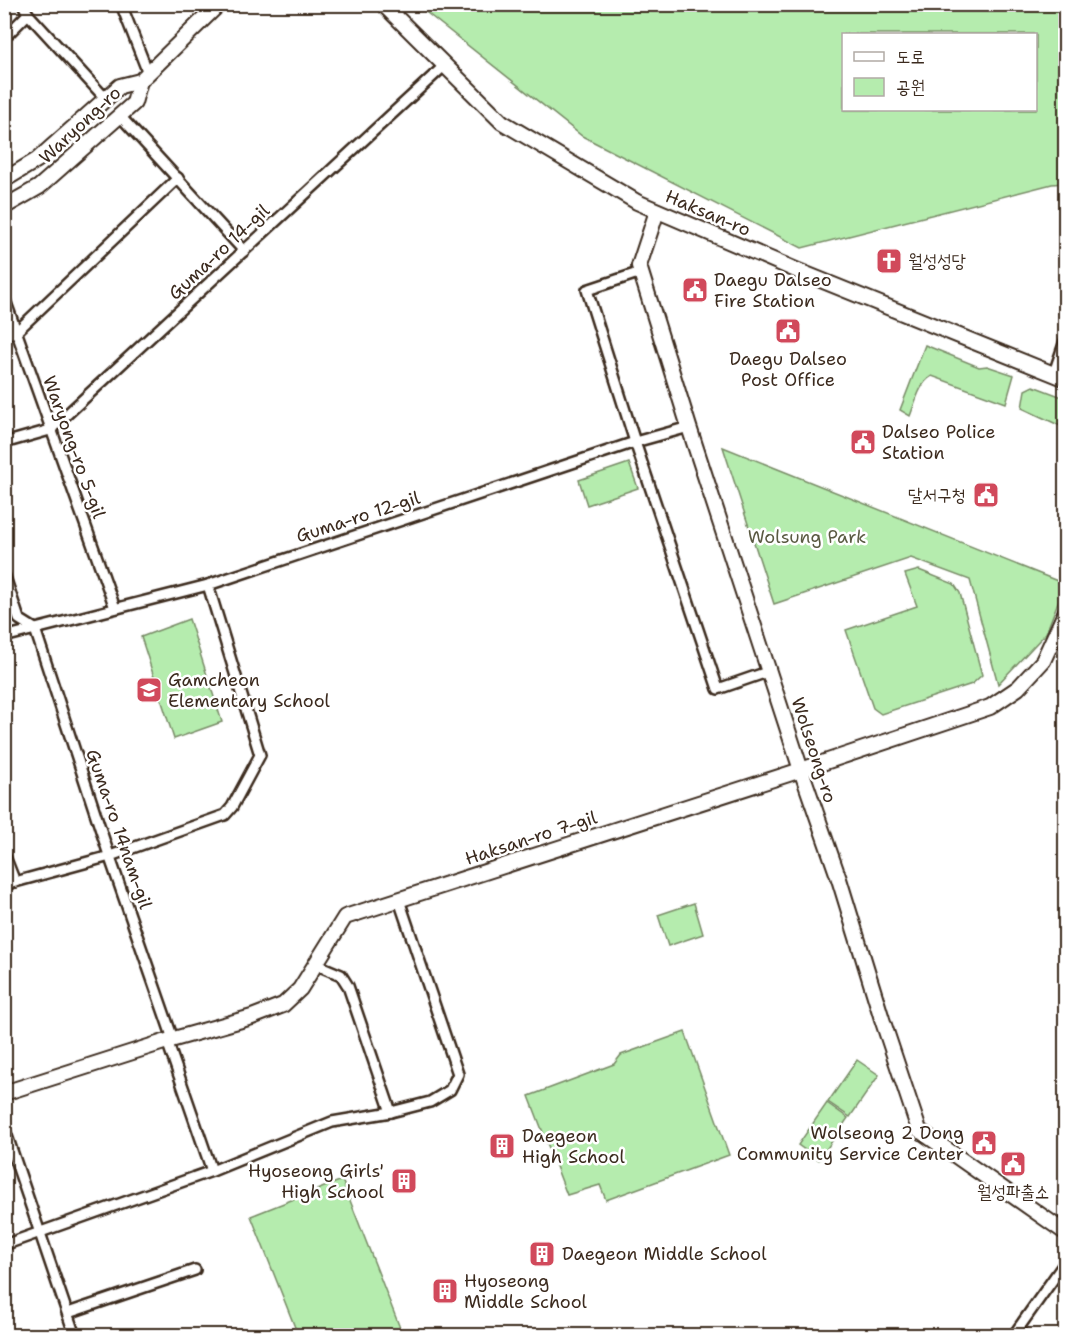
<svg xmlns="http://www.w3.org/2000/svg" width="1070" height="1340" font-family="'Shantell Sans','Poor Story',sans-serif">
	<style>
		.green { fill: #b5ecae; stroke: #788b66; stroke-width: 1.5; fill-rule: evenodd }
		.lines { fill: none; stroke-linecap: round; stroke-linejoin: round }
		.street-casing { stroke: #3b2a1e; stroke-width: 14 }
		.secondary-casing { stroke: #3b2a1e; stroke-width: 18 }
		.street { stroke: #fff; stroke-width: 9 }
		.secondary { stroke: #fff; stroke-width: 14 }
		.labels { text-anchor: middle; stroke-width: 5; stroke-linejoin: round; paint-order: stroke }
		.street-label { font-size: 18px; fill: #3b2a1e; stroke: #fff }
		.poi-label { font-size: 18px; fill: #3b2a1e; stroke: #fff; text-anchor: start }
		.park-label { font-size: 18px; fill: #5a5a42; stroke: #fff }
	</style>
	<rect width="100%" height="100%" fill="#fff"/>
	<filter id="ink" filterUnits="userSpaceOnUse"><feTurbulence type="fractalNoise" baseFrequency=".0167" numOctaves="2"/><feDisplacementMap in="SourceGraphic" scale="12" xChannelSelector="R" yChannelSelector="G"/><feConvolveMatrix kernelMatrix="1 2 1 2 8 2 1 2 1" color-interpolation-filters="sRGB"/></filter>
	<g filter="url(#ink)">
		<g class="green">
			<path d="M418 5H1065V183L1052 184 802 248 582 136 427 13ZM844 34H1036V110H844Z"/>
			<path d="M925 345 979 367 987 366 1014 375 1006 403 932 376C919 383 915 404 910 416L900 410Z"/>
			<polygon points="1033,386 1065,398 1065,428 1022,408 1025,390"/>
			<polygon points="723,447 1065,584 1046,633 998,684 970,580 911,558 774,604"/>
			<polygon points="629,463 638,488 587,505 579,480"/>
			<polygon points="919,570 954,584 960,593 982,675 972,684 881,714 873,708 846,630 917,606 905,574"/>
			<polygon points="189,619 222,722 174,739 141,637"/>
			<polygon points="694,903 703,934 668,946 658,915"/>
			<polygon points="685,1032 729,1155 606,1200 600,1185 567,1195 529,1096 614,1064 621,1055"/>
			<polygon points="857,1060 879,1075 850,1117 828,1102"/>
			<polygon points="827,1103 848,1118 819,1160 798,1145"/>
			<polygon points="342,1180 400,1328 383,1335 298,1335 251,1216"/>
		</g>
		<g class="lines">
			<g class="street-casing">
				<g id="street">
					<polyline points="23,4 28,14 106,99"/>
					<polyline points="121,4 148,73"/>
					<polyline points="4,38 28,14"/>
					<polyline points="120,116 244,251"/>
					<polyline points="641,272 587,290 635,442 718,689 770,671"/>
					<polyline points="4,297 115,608"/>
					<polyline points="4,335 16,332 178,178"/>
					<polyline points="1054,373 1066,338"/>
					<polyline points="4,443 50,430 445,65"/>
					<polyline points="4,574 19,619 35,629 108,852 173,1039"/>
					<polyline points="4,637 208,585 635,442 689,427"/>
					<polyline points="4,854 15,882"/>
					<polyline points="4,885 110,856 225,815 232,807 260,755 208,585"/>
					<polyline points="315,964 341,975 348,986 391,1112"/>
					<polyline points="167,1041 212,1171 332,1122 391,1112 430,1102 450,1090 458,1074 399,900"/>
					<polyline points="4,1127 75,1336"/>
					<polyline points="4,1245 212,1171"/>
					<polyline points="68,1313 195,1270"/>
					<polyline points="1013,1336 1066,1261"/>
				</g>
			</g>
			<g class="secondary-casing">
				<g id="secondary">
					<polyline points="383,4 502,122 637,202 796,270 1066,379"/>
					<polyline points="4,180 37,160 120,86 140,81 219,4"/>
					<polyline points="4,207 39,187 134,103 140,81"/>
					<polyline points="657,211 639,266 689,427 801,770 839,879 882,1019 919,1130 1066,1233"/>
					<polyline points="4,1093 167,1041 252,1017 283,1005 300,989 345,917 801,770 990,707 1018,688 1043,661 1066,611"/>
				</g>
			</g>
			<use href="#street" class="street"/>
			<use href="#secondary" class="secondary"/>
		</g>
	</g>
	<defs>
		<g id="church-square" transform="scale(1.35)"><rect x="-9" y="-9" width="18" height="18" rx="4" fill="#d1495b" stroke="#fff"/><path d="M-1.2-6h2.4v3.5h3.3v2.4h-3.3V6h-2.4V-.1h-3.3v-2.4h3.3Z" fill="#fff"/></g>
		<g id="civic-square" transform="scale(1.35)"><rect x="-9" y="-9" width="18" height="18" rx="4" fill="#d1495b" stroke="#fff"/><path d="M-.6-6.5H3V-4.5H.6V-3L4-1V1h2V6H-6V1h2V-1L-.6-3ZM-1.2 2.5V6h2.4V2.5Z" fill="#fff"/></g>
		<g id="school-square" transform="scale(1.35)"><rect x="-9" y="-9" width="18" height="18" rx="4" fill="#d1495b" stroke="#fff"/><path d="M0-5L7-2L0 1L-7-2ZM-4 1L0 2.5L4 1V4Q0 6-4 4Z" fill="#fff"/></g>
		<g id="building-square" transform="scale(1.35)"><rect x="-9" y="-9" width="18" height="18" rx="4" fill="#d1495b" stroke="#fff"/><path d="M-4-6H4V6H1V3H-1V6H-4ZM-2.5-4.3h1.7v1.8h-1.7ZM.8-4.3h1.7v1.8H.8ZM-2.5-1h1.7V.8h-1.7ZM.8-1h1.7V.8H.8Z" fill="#fff"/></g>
	</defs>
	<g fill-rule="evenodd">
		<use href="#church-square" x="889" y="261"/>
		<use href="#civic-square" x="695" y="290"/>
		<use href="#civic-square" x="788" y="331"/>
		<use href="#civic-square" x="863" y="442"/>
		<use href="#civic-square" x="986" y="495"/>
		<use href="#school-square" x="149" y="690"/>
		<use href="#civic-square" x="984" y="1143"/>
		<use href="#building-square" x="502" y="1146"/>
		<use href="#civic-square" x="1013" y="1164"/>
		<use href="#building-square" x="404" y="1181"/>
		<use href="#building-square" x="542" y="1254"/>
		<use href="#building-square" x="445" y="1291"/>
	</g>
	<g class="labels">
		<g class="street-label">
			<text transform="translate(80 125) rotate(-43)" y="6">Waryong-ro</text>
			<text transform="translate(708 213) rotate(23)" y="6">Haksan-ro</text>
			<text transform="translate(219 252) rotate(-43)" y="6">Guma-ro 14-gil</text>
			<text transform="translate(74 447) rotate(70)" y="6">Waryong-ro 5-gil</text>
			<text transform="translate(358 517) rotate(-18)" y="6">Guma-ro 12-gil</text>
			<text transform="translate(814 750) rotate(72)" y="6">Wolseong-ro</text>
			<text transform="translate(119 829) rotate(71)" y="6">Guma-ro 14nam-gil</text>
			<text transform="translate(531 838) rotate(-18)" y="6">Haksan-ro 7-gil</text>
		</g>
		<g class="poi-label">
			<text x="908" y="267">월성성당</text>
			<text x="714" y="286">Daegu Dalseo<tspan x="714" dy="21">Fire Station</tspan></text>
			<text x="788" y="365" text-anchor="middle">Daegu Dalseo<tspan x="788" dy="21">Post Office</tspan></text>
			<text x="882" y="438">Dalseo Police<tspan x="882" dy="21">Station</tspan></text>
			<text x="966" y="501" text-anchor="end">달서구청</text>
			<text x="168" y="686">Gamcheon<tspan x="168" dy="21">Elementary School</tspan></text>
			<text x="964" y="1139" text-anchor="end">Wolseong 2 Dong<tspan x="964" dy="21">Community Service Center</tspan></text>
			<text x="522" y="1142">Daegeon<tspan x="522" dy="21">High School</tspan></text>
			<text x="384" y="1177" text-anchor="end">Hyoseong Girls'<tspan x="384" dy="21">High School</tspan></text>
			<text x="1013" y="1198" text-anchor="middle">월성파출소</text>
			<text x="562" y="1260">Daegeon Middle School</text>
			<text x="464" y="1287">Hyoseong<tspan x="464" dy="21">Middle School</tspan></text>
		</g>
		<g class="park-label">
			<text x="807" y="543">Wolsung Park</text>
		</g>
	</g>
	<rect width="1070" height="1340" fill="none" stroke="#fff" stroke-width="24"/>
	<rect x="12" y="12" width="1046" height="1316" fill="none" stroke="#3b2a1e" stroke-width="2" filter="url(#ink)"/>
	<rect x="842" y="33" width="195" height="78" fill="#ffffff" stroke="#b1aaa5" stroke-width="1.5"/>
	<rect x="854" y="52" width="30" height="9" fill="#ffffff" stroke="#b1aaa5" stroke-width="1.5"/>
	<text x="896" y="63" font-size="18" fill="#3b2a1e">도로</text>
	<rect x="854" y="78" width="30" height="18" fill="#b5ecae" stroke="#b1aaa5" stroke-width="1.5"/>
	<text x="896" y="93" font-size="18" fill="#3b2a1e">공원</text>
</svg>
